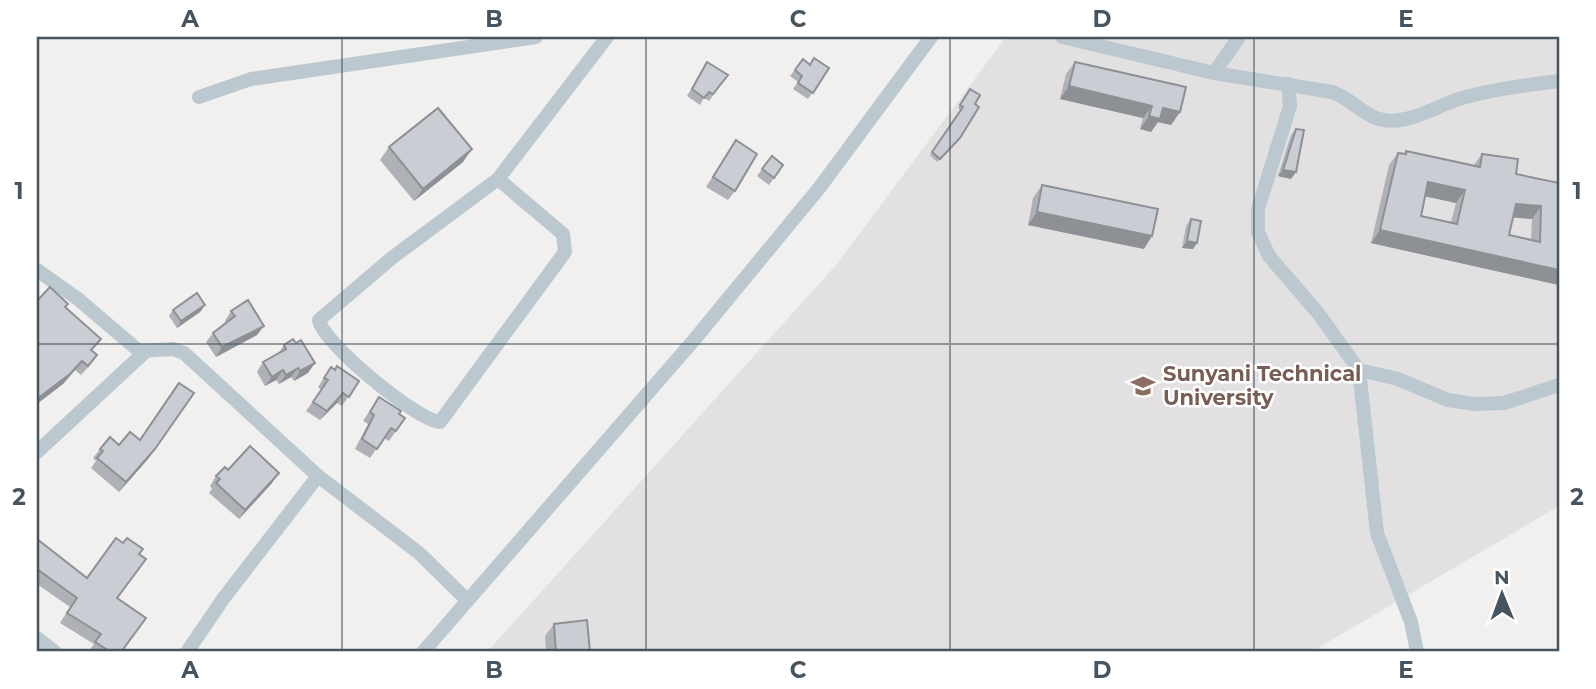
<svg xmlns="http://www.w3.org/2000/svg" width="1596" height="689" font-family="Montserrat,sans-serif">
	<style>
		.education { fill: #e3e0e1 }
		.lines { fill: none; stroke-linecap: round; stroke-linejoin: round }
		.minor { stroke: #bbc8cf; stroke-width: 14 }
		.wall { fill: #aeb1b6; fill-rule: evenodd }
		.shaded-wall { fill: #8d9094 }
		.building { fill: #caced4; stroke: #8d9094; stroke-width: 2; fill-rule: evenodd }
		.grid { fill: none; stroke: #45545e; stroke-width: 2; stroke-opacity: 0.55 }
		.labels { text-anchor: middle; stroke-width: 5; stroke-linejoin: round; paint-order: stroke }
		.education-label { font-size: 21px; font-weight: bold; fill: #785e54; stroke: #fff; text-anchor: start }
		.neatline { fill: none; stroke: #45545e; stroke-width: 2.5 }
		.grid-label { font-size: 23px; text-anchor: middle; font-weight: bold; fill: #45545e }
	</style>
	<rect width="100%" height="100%" fill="#f2efef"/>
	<polygon class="education" points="1006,37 1559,37 1559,506 1311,652 487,652 836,265"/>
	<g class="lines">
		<g class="minor">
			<path d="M1062 37 1214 73 1332 92C1350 98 1362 114 1379 119 1407 127 1437 105 1462 98 1493 89 1528 85 1559 81"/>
			<polyline points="1214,73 1239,37"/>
			<polyline points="1288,84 1290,106 1258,209 1258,232 1269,256 1318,313 1359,370 1377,533 1411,622 1417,652"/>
			<polyline points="199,97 251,79 536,37"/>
			<path d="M498 179 563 234 565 252 440 422C416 420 322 342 319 320L393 257 498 179 607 37"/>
			<polyline points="37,270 78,299 139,351 173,349 184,353 318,476 419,553 467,600"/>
			<polyline points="1359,370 1398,379 1448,400 1475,404 1504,403 1559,385"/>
			<polyline points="37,452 146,351"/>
			<polyline points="37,638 55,652"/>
			<polyline points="187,652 223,599 318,476"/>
			<polyline points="423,652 694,340 820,187 931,37"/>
		</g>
	</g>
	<g class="wall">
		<polygon points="803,59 810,65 829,68 808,99 793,89 798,82 790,76"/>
		<polygon points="707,62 728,75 709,101 704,98 700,105 687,96"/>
		<polygon points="1075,62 1180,112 1171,125 1158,122 1151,132 1140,129 1143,118 1060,99 1066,74"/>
		<polygon points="970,89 975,104 957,141 937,162 930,155 960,110 958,108"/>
		<polygon points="1296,129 1291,179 1278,176 1291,135"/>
		<polygon points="736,140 735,191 728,200 706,187"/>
		<polygon points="389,147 463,162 414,201 380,160"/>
		<path d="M1406 151 1474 165 1482 154 1516 174 1559 183V285L1371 243 1389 165 1398 153 1404 154ZM1425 196 1456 203 1451 222 1421 216ZM1513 217 1532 219 1531 240 1509 235Z"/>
		<polygon points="772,156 783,165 769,185 757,176"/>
		<polygon points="1042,185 1144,249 1028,225 1033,198"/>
		<polygon points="1191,219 1193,249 1182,248 1186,226"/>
		<polygon points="37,301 68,304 65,307 93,351 90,365 81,375 75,370 63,384"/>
		<polygon points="205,305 200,312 177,328 169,316 173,310"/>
		<polygon points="231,311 257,335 216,357 206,342 213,333 226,323 225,321"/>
		<polygon points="284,345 308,373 294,381 291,377 279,384 276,380 265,386 257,372 263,362 278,354"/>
		<polygon points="331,367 359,381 342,406 337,403 320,420 306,411 321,390 318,387"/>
		<polygon points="379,397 405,418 389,441 384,438 370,458 355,449 368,424 363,421"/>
		<polygon points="119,445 148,459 119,492 91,468 96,461 93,458 100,449"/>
		<polygon points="228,470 272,483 239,519 209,493 212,489 210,486 216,476"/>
		<polygon points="37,539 87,578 139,554 118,598 121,652 90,652 89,651 94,644 60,623 70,607 37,584"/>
		<polygon points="554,624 590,652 546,652 545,636"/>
	</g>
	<g class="shaded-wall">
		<polygon points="1069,86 1152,106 1143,118 1060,99"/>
		<polygon points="1163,108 1180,112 1171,125 1158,122 1151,132 1140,129 1149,116"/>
		<polygon points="472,149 463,162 414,201 423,189"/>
		<polygon points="1283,170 1296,172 1291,179 1278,176"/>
		<polygon points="1428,182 1465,190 1456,203 1419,195"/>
		<polygon points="1516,204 1541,206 1532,219 1507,217"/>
		<polygon points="1037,212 1152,236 1144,249 1028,225"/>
		<polygon points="1380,230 1559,270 1559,285 1371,243"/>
		<polygon points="1187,241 1197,243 1193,249 1182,248"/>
		<polygon points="205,305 200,312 177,328 181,321"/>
		<polygon points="264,326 257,335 216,357 222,347"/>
		<polygon points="82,361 75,370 63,384 37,404 37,399"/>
		<polygon points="315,363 308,373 294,381 300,371"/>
		<polygon points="298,368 291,377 279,384 286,375"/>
		<polygon points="283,370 276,380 265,386 272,377"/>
		<polygon points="343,393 337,403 320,420 327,411"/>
		<polygon points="155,449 148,459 119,492 126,482"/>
		<polygon points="279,473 272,483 239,519 245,510"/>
	</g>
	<g class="building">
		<polygon points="814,58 829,68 813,93 798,83 802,76 795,70 803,59 810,65"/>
		<polygon points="707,62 728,75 713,94 709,92 704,98 692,89"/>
		<polygon points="1075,62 1186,87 1180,112 1163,108 1160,119 1149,116 1152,106 1069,86"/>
		<polygon points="970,89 980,95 975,104 979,107 960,138 940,159 932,152 963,107 960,105"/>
		<polygon points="438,108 472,149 423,189 389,147"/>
		<polygon points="1296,129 1304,130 1296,172 1283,170"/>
		<polygon points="736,140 757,154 735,191 713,177"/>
		<path d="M1406 151 1480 167 1482 154 1518 159 1516 174 1559 183V270L1380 230 1398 153 1406 154ZM1428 182 1465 190 1457 224 1421 216ZM1516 204 1541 206 1540 242 1509 235Z"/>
		<polygon points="772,156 783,165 774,178 762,169"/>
		<polygon points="1042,185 1158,209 1152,236 1037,212"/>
		<polygon points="1191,219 1201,221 1197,243 1187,241"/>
		<polygon points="50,287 68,304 65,307 101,339 91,350 97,355 88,366 82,361 70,374 37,399 37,301"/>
		<polygon points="197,293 205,305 181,321 173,310"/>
		<polygon points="248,300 264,326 222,347 213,333 235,316 231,311"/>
		<polygon points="293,339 296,343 301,340 315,363 300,371 298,368 286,375 283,370 272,377 263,362 286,349 284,345"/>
		<polygon points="337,366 359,381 349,397 343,393 327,411 313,402 328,380 324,378 331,367 335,370"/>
		<polygon points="179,383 194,393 155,449 126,482 97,458 103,451 100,449 110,437 119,445 130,432 140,440"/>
		<polygon points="379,397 401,411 399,414 405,418 396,431 391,428 377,449 362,439 374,415 370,412"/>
		<polygon points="250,446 279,473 245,510 216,483 220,479 216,476 225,467 228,470"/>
		<polygon points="116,538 123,543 127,538 143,549 139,554 146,559 117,598 146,618 121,652 111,652 95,642 101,634 67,613 77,598 37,569 37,539 87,578"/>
		<polygon points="587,620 590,652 556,652 554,624"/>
	</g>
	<path class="grid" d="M342 37V652M646 37V652M950 37V652M1254 37V652M37 344H1559"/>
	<defs>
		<g id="university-bare" transform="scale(1.89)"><path d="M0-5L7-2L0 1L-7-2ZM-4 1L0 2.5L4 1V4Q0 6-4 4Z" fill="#8d6e63" stroke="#fff" stroke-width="2.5" paint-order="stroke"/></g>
	</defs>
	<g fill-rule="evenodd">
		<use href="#university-bare" x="1143" y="386"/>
	</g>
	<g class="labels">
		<g class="education-label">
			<text x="1163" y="381">Sunyani Technical<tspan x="1163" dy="24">University</tspan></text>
		</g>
	</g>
	<rect width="1596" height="689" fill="none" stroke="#ffffff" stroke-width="77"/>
	<g transform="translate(1502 594) rotate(359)" stroke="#ffffff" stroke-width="5" paint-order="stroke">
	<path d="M0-5L12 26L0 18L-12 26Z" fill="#45545e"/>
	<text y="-10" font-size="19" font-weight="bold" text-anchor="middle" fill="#45545e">N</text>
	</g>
	<rect x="38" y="38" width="1520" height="612" class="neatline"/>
	<g class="grid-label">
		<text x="190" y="27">A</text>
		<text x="494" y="27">B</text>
		<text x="798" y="27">C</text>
		<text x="1102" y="27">D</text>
		<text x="1406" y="27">E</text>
		<text x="19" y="199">1</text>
		<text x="1577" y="199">1</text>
		<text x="19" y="505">2</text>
		<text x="1577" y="505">2</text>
		<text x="190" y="678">A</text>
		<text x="494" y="678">B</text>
		<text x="798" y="678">C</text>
		<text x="1102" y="678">D</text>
		<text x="1406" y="678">E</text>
	</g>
</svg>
